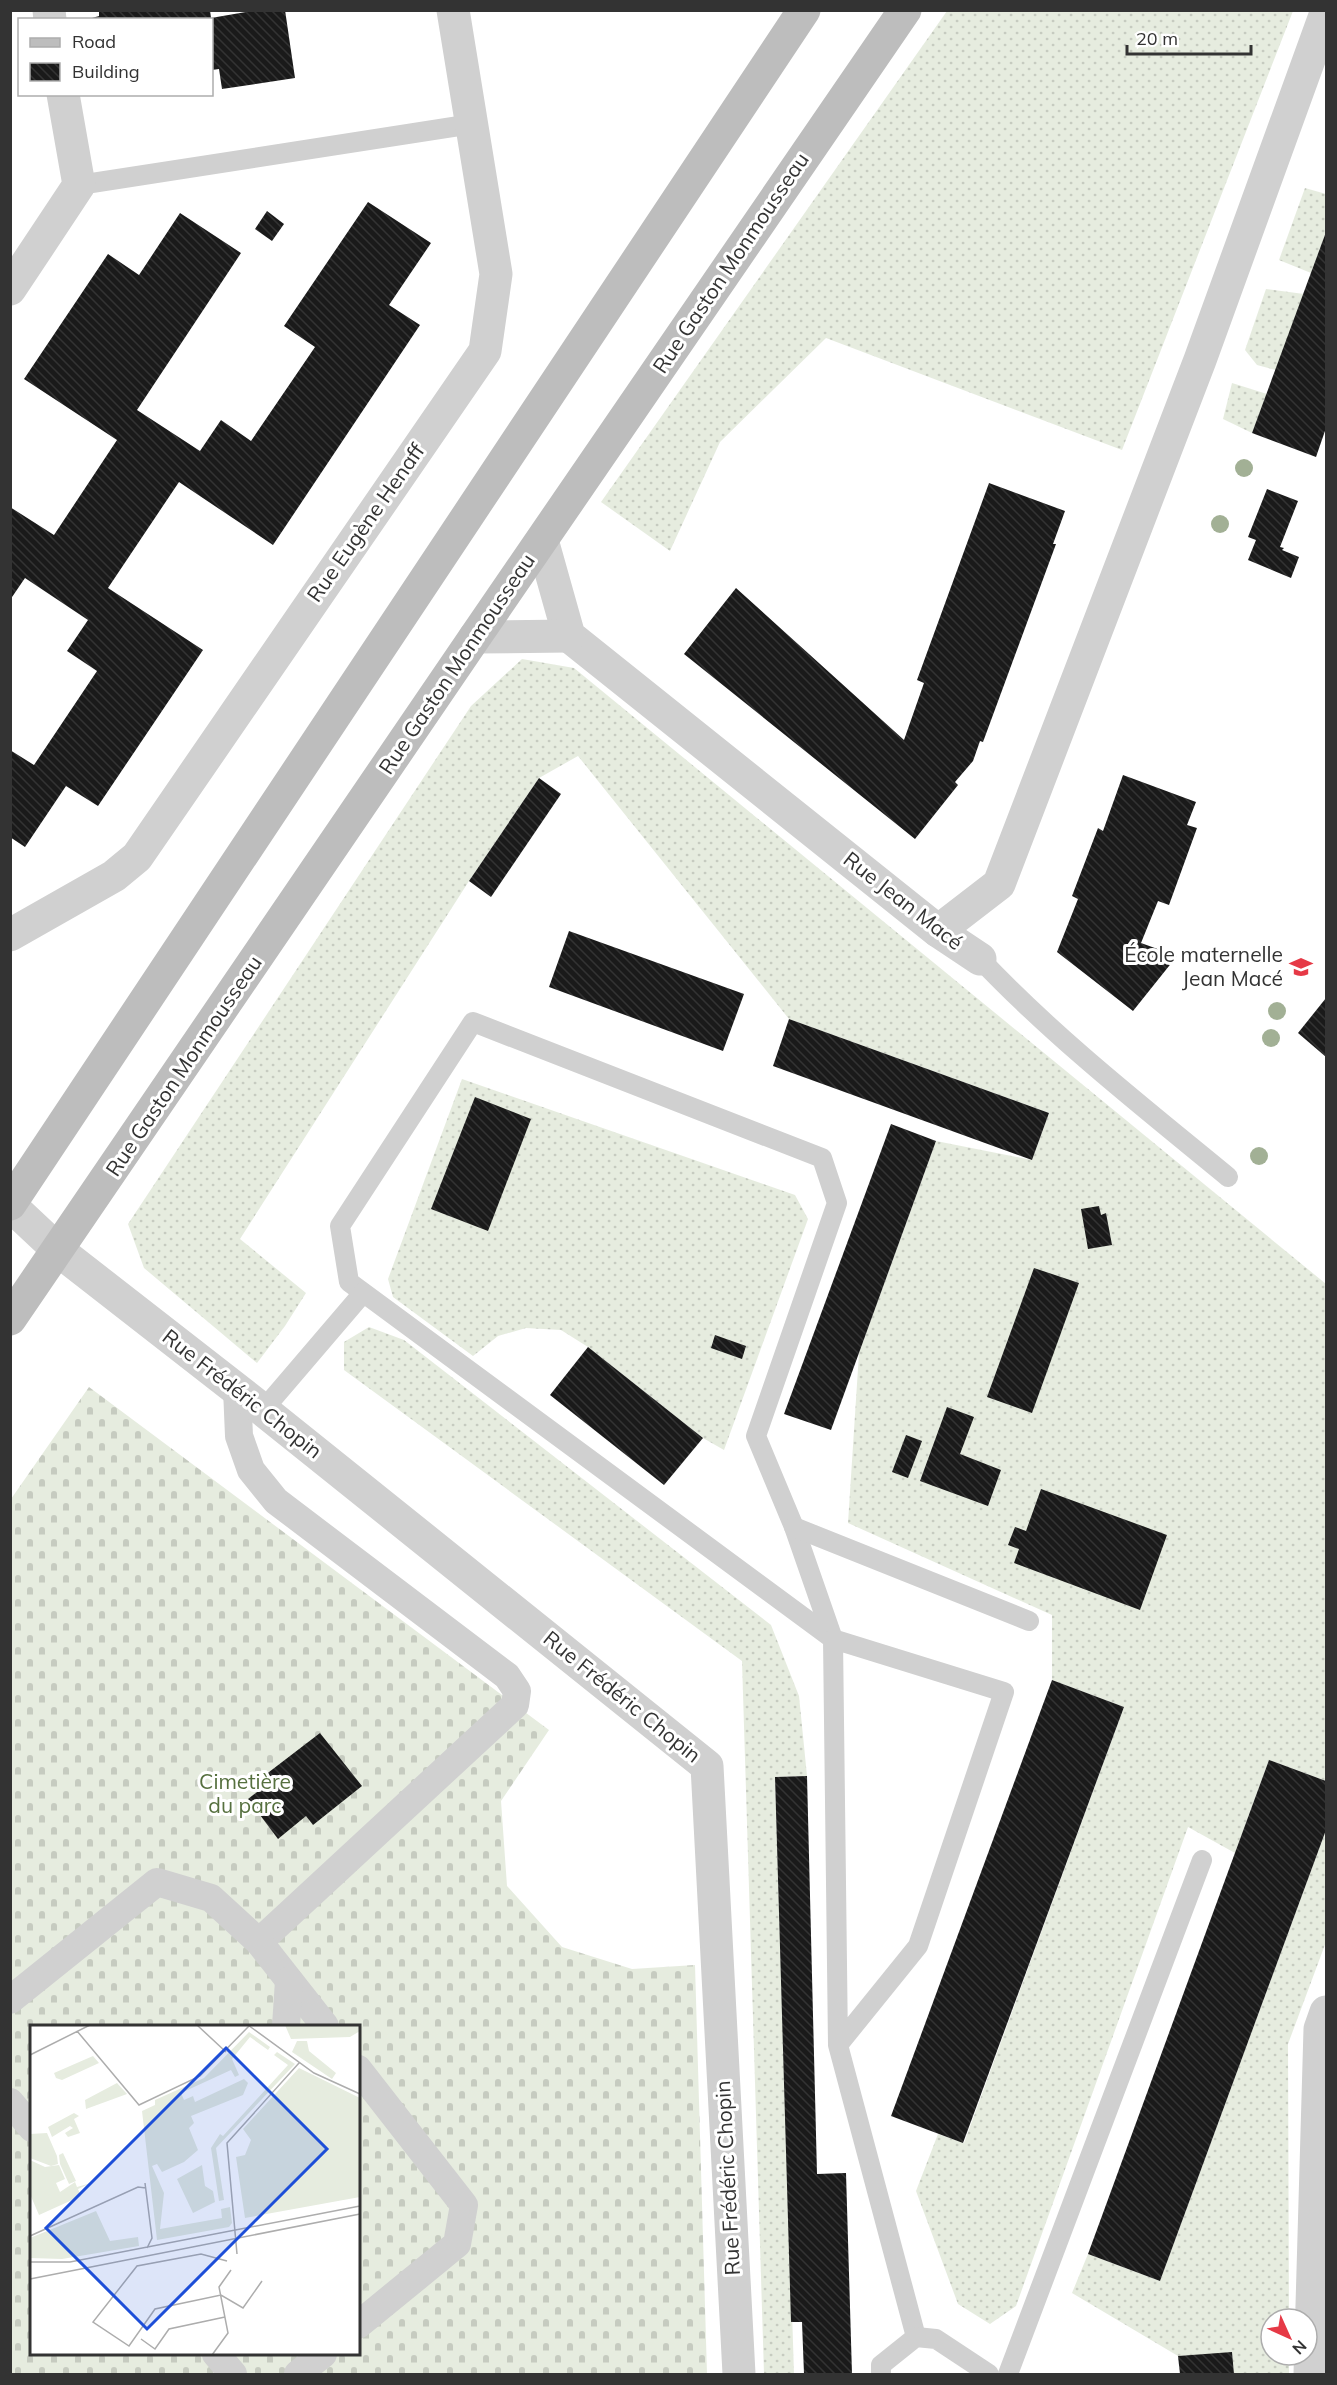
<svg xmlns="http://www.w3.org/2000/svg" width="1337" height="2385" font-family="Mulish,sans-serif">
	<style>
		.grass { fill: url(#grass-dots) }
		.cemetery { fill: url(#cemetery-stones); fill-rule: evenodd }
		.building { fill: url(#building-back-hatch) }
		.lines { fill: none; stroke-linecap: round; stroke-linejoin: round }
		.service { stroke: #d0d0d0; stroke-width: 20 }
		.pedestrian { stroke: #d0d0d0; stroke-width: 28 }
		.minor { stroke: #d0d0d0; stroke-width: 33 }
		.secondary { stroke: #bdbdbd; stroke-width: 33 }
		.tree { fill: #a2b095 }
		.labels { text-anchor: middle; stroke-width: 6; stroke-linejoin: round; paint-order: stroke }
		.street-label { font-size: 21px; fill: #333; stroke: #fff }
		.poi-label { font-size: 21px; fill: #333; stroke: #fff; text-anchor: end }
		.park-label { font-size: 21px; fill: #56703f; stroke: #fff }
		.inset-road { fill: none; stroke: #adadad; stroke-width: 1.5 }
		.view { fill: #1d4ed8; fill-opacity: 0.15; stroke: #1d4ed8; stroke-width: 3 }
		.inset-edge { fill: none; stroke: #333; stroke-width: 3 }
	</style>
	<defs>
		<pattern id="grass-dots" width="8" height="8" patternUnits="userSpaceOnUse" patternTransform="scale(1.5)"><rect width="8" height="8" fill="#e6ecdf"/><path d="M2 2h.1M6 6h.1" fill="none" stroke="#c6cbc0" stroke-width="1.8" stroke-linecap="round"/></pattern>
		<pattern id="cemetery-stones" width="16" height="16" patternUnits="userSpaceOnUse" patternTransform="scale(1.5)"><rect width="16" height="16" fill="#e6ecdf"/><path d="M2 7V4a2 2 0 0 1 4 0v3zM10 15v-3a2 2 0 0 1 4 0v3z" fill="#c6cbc0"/></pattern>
		<pattern id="building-back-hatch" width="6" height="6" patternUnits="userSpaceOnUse" patternTransform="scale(1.5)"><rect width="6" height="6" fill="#1a1a1a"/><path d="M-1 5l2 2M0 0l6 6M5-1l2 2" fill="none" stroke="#333"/></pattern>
	</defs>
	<rect width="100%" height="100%" fill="#fff"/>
	<g class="grass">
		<polygon points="947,11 1293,11 1122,450 826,338 720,442 670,551 601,502"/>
		<polygon points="1305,188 1326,194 1326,232 1311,273 1279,260"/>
		<polygon points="1266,289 1304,294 1276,370 1257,365 1245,350"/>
		<polygon points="1232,383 1267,394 1252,433 1223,419"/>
		<polygon points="522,659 574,668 1326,1284 1326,1781 1269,1760 1235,1853 1188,1827 1016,2306 990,2324 958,2304 916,2191 938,2134 964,2143 1124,1707 1052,1680 1052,1615 848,1523 859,1353 936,1141 1032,1160 1049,1113 789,1019 578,756 539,778 469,881 240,1239 306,1293 285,1326 257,1363 144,1268 128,1224 471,706"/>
		<polygon points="462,1079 795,1195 808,1219 724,1450 703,1438 588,1347 561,1330 526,1328 498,1336 473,1356 393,1297 388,1279"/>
		<polygon points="369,1327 404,1340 771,1625 799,1696 807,1776 775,1777 794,2374 764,2374 742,1661 344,1370 344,1342"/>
		<polygon points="1326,1830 1326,1942 1288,2044 1289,2319 1271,2319 1271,2355 1289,2355 1289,2374 1234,2374 1232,2353 1178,2356 1072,2293 1088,2254 1160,2281"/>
	</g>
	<path class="cemetery" d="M89 1387 549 1730 501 1801 507 1886 562 1947 632 1969 695 1965 707 2374H11V1499ZM32 2026H358V2354H32Z"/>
	<g class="building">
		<polygon points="99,10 210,10 211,18 258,10 285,10 295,78 222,89 219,69 212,70 212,20 85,20 99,16"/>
		<polygon points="368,202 431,243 389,305 420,325 273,545 179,482 108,588 203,650 98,806 66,786 25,847 10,837 10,750 34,765 97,671 67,651 88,620 25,578 10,600 10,507 54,535 117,440 24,379 108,254 139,275 180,213 241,253 137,410 200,451 221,420 251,441 315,347 284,326"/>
		<polygon points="267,211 284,224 272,241 255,229"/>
		<polygon points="1326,232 1326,428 1316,457 1252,433"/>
		<polygon points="989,483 1065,511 1053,544 1056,544 983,742 980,741 973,761 955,782 958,785 915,839 684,654 736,588 904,740 924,683 917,680"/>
		<polygon points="1267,489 1298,501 1280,547 1284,548 1282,550 1299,557 1291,578 1248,560 1256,540 1248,537"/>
		<polygon points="1123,775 1196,802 1187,825 1197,828 1169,905 1158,901 1141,943 1177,956 1133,1011 1057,952 1078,899 1072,896 1098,828 1103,831"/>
		<polygon points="539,778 561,794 491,897 469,881"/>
		<polygon points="569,931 744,994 723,1051 549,987"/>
		<polygon points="1326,998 1326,1057 1298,1033"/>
		<polygon points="789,1019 1049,1113 1032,1160 773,1066"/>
		<polygon points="475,1097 531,1119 488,1231 431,1209"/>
		<polygon points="891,1124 936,1141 831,1430 784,1414"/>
		<polygon points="1099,1206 1101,1215 1106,1213 1112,1245 1088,1249 1081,1209"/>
		<polygon points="1034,1268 1079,1283 1032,1413 987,1397"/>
		<polygon points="715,1335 746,1346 742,1359 711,1348"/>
		<polygon points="588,1347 703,1438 664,1485 550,1395"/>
		<polygon points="947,1407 974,1417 960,1454 1001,1470 988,1506 920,1481"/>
		<polygon points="906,1435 922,1441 908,1478 892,1472"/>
		<polygon points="1041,1489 1167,1535 1140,1610 1014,1563 1019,1549 1008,1545 1015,1527 1026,1531"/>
		<polygon points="1052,1680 1124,1707 963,2143 891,2116"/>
		<polygon points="320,1733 362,1786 313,1825 306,1816 278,1839 248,1799 261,1789 256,1782"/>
		<polygon points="1269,1760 1326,1781 1326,1830 1160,2281 1088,2254"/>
		<polygon points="807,1776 817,2174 846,2173 852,2374 804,2374 802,2322 791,2322 775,1777"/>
		<polygon points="1232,2352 1234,2374 1180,2374 1178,2356"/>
	</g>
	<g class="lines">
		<g class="service">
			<polyline points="79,185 472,124"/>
			<path d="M980 959C1056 1039 1143 1107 1228 1177"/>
			<polygon points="473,1022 822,1158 837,1203 756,1436 794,1527 833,1639 349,1282 340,1226"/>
			<polyline points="263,1410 363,1293"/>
			<polyline points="794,1527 1029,1621"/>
			<polyline points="838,2045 833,1639 1004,1692 918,1946 838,2045 916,2337"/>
			<polyline points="881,2374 881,2365 916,2337 936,2339 989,2374"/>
			<polyline points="1008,2374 1202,1860"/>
		</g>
		<g class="pedestrian">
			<polyline points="237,1389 239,1436 251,1470 276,1501 507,1676 517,1691 515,1705 259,1942"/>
			<polyline points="10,2000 157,1882 211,1898 259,1942 325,2026"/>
			<polyline points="286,2026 289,1981"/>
			<polyline points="358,2069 464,2205 457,2244 358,2325"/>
			<polyline points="10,2102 32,2128"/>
			<polyline points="216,2354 233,2374"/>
			<polyline points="298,2374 323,2354"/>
		</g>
		<g class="minor">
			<polyline points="49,10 50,20"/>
			<polyline points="10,289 79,185 63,94"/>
			<polyline points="542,540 569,636 938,931 980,959"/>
			<polyline points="475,637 569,636"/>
			<polyline points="938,931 999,884 1200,360 1326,13"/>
			<polyline points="10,935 114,876 137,857 485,351 496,274 453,10"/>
			<polyline points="10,1205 59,1251 263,1410 707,1766 739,2374"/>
			<polyline points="1310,2374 1320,2029 1326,2012"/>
		</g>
		<g class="secondary">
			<polyline points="10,1204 804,10"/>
			<polyline points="10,1319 475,637 905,10"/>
		</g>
	</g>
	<g class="tree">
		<circle cx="1244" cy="468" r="9"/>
		<circle cx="1220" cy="524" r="9"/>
		<circle cx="1277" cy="1011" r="9"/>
		<circle cx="1271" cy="1038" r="9"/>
		<circle cx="1259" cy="1156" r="9"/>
	</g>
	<defs>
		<g id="school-bare" transform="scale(1.8)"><path d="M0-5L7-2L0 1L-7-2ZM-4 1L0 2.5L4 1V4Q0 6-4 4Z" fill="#e63946" stroke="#fff" stroke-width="2.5" paint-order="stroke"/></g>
	</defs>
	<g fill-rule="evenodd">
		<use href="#school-bare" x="1301" y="967"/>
	</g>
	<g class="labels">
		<g class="street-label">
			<text transform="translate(731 263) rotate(-56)" y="7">Rue Gaston Monmousseau</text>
			<text transform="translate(366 523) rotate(-55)" y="7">Rue Eugène Henaff</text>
			<text transform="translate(457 664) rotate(-56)" y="7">Rue Gaston Monmousseau</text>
			<text transform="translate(903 901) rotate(38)" y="7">Rue Jean Macé</text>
			<text transform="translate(184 1066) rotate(-56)" y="7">Rue Gaston Monmousseau</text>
			<text transform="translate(242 1394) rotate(38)" y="7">Rue Frédéric Chopin</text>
			<text transform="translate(622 1697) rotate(39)" y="7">Rue Frédéric Chopin</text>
			<text transform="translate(728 2178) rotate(-93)" y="7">Rue Frédéric Chopin</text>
		</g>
		<g class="poi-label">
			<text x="1283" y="962">École maternelle<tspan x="1283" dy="24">Jean Macé</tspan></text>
		</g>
		<g class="park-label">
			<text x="245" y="1789">Cimetière<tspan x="245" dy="24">du parc</tspan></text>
		</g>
	</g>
	<g transform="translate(30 2025)">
		<rect width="330" height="330" fill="#fff"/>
		<path d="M255 0H330V6L320 12 261 14ZM219 7 240 22 238 25 220 12 202 34 209 50 205 52 201 45 151 68 154 75 163 71 165 77 214 54 218 58 213 70 161 91 164 98 159 103 168 125 154 137 132 147 127 139 122 141 134 168 130 204 192 193 191 184 200 182 202 198 199 202 127 215 112 86 125 80V75L174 53ZM267 16H277L279 26 306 48 302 54 262 27ZM247 27 265 39 186 123 194 175 189 176 181 123 190 109 193 111 258 40 244 30ZM63 31 69 38 32 55 26 53 24 48ZM87 58 97 69 56 84 55 75ZM44 88 49 91 44 94 50 108 38 112 35 108 43 103 40 101 22 112 18 102ZM17 108 27 131 28 139 21 141 0 133V109ZM33 128 46 156 39 159 30 139 29 130ZM0 135 15 142 29 140 35 154 26 158 30 167 45 157 47 162 61 158 48 164 51 171 9 190 0 169ZM172 140 175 161 183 166 185 177 163 188 147 154ZM66 186 80 216 108 212 109 221 32 234 0 233V213Z" fill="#e6ecdf"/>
		<path d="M269 43 330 73V172L215 193 206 132 215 130 221 115 213 104Z" fill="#e6ecdf"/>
		<path class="inset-road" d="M167 0 196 27M218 0 284 48 330 69M47 6 109 80 170 51 219 1M0 30 60 0M115 158 122 213 117 223M0 211 108 162 116 163M207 229 197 118 269 38M197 236 171 229 107 241 63 297 99 321 125 284 191 270 213 283 232 256M0 237H40L330 181M0 254 330 189M111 314 125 324 139 304 195 292M182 330 198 308 189 262 201 245"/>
		<path class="view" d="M196 23 297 124 117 304 16 203Z"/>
		<rect width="330" height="330" class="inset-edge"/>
	</g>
	<rect width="1337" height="2385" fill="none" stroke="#333333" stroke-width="24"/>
	<rect x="18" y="18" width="195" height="78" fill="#ffffff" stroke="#adadad" stroke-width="1.5"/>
	<rect x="30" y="38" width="30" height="9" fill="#bdbdbd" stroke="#adadad" stroke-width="1.5"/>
	<text x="72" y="48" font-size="18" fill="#333333">Road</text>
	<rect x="30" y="63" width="30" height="18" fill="url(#building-back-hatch)" stroke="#adadad" stroke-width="1.5"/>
	<text x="72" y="78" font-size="18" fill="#333333">Building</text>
	<g transform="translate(1289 2337) rotate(135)"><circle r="28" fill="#ffffff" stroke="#adadad" stroke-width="1.5"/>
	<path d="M0-4.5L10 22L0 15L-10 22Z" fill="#e63946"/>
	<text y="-9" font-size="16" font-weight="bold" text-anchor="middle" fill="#333333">N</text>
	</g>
	<path d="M1127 45v9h124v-9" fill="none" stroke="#333333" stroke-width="3"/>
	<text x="1136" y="45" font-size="18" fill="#333333" stroke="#ffffff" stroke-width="4.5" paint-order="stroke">20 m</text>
</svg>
